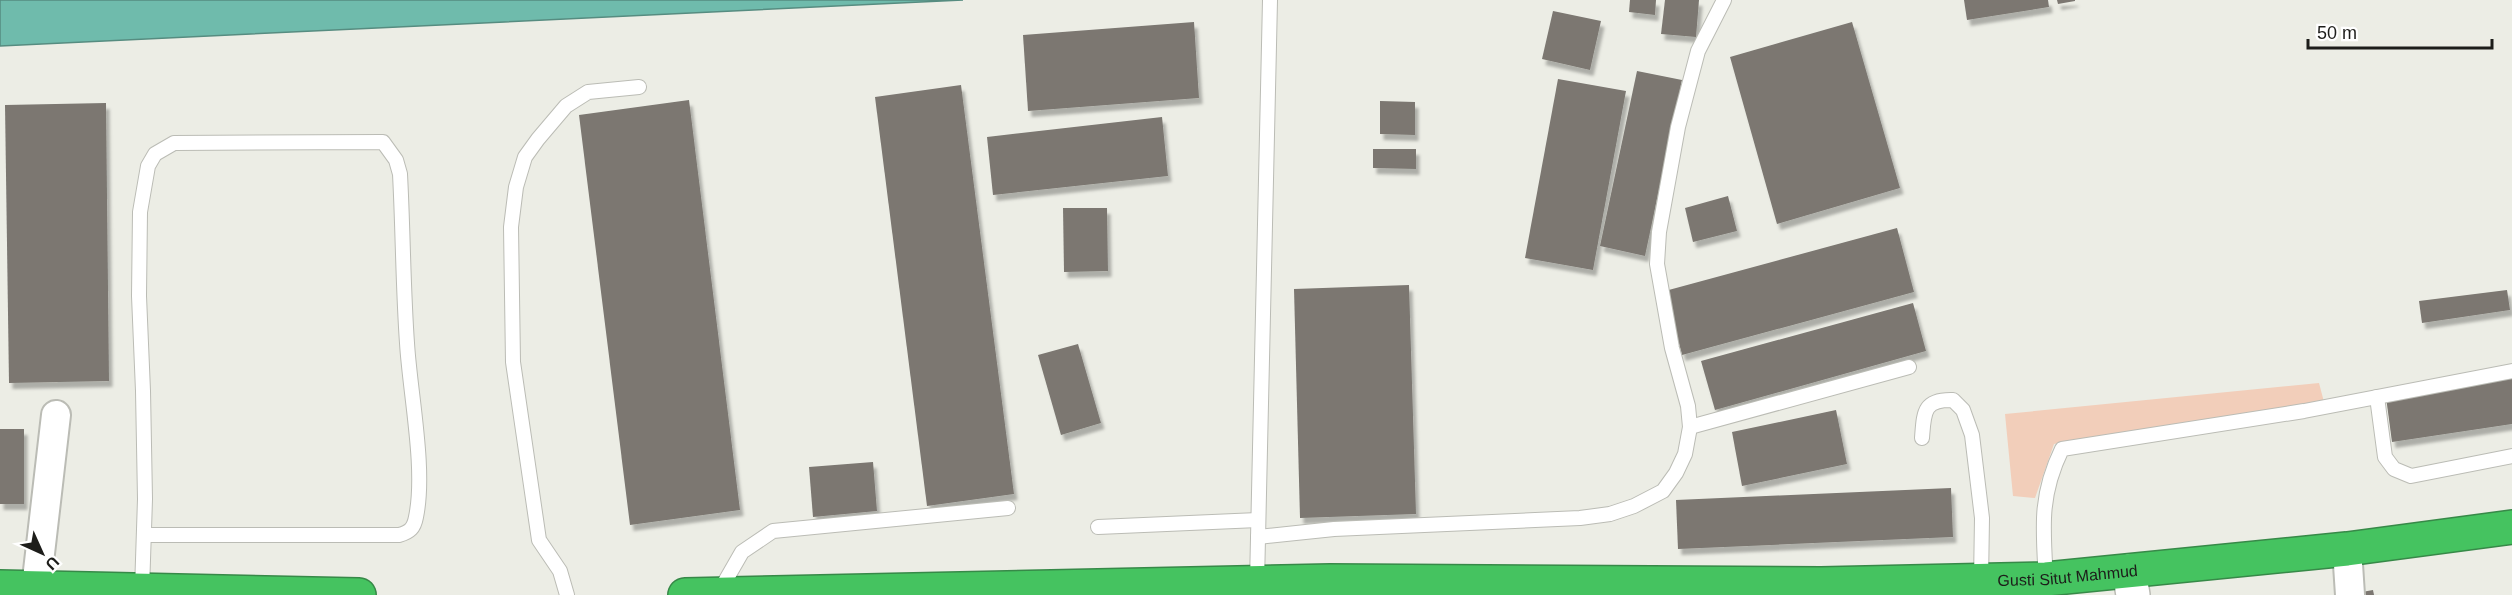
<svg xmlns="http://www.w3.org/2000/svg" width="2512" height="595" font-family="Helvetica,sans-serif">
	<style>
		.green { fill: #f2ceba }
		.water { fill: #6fbbac; stroke: #568c80; stroke-width: 1.5 }
		.building { fill: #7b7771; filter: url(#shadow) }
		.lines { fill: none; stroke-linecap: round; stroke-linejoin: round }
		.lane-casing { stroke: #bbbcb5; stroke-width: 16 }
		.street-casing { stroke: #bbbcb5; stroke-width: 32 }
		.secondary-casing { stroke: #bbbcb5; stroke-width: 36 }
		.highway-casing { stroke: #378948; stroke-width: 36 }
		.lane { stroke: #fff; stroke-width: 14 }
		.street { stroke: #fff; stroke-width: 28 }
		.secondary { stroke: #fff; stroke-width: 33 }
		.highway { stroke: #45c360; stroke-width: 33 }
		.labels { text-anchor: middle; stroke-width: 5; stroke-linejoin: round; paint-order: stroke }
		.street-label { font-size: 16px; fill: #1d1d1a; stroke: #fff }
	</style>
	<defs>
		<filter id="shadow"><feDropShadow dx="3.5" dy="6" stdDeviation="1.5" flood-color="#0004"/></filter>
	</defs>
	<rect width="100%" height="100%" fill="#ecede5"/>
	<polygon class="green" points="2319,383 2324,402 2054,444 2035,498 2013,496 2005,414"/>
	<polygon class="water" points="0,0 963,0 0,46"/>
	<g class="building">
		<polygon points="1630,0 1656,0 1655,15 1629,12"/>
		<polygon points="1665,0 1699,0 1696,37 1661,34"/>
		<polygon points="1964,0 2048,0 2049,7 1967,20"/>
		<polygon points="2057,0 2075,0 2075,1 2058,4"/>
		<polygon points="1553,11 1601,21 1590,70 1542,59"/>
		<polygon points="1194,22 1199,98 1028,111 1023,35"/>
		<polygon points="1852,22 1900,188 1777,224 1730,57"/>
		<polygon points="1637,71 1682,80 1645,256 1600,246"/>
		<polygon points="1558,79 1626,91 1593,270 1525,258"/>
		<polygon points="961,85 1014,494 927,506 875,97"/>
		<polygon points="689,100 740,510 630,525 579,115"/>
		<polygon points="1380,101 1415,102 1415,135 1380,134"/>
		<polygon points="106,103 109,381 9,383 5,105"/>
		<polygon points="1162,117 1168,176 993,195 987,137"/>
		<polygon points="1373,149 1416,149 1416,169 1373,168"/>
		<polygon points="1728,196 1737,231 1693,242 1685,208"/>
		<polygon points="1063,208 1107,208 1108,271 1064,272"/>
		<polygon points="1897,228 1914,292 1682,355 1665,291"/>
		<polygon points="1409,285 1416,514 1300,518 1294,289"/>
		<polygon points="2507,290 2510,310 2422,323 2419,301"/>
		<polygon points="1913,303 1926,351 1715,410 1701,361"/>
		<polygon points="1078,344 1101,423 1061,435 1038,355"/>
		<polygon points="2512,377 2512,424 2392,442 2386,397"/>
		<polygon points="1836,410 1847,464 1742,486 1732,432"/>
		<rect x="0" y="429" width="24" height="75"/>
		<polygon points="873,462 877,511 813,517 809,467"/>
		<polygon points="1951,488 1953,537 1678,549 1676,500"/>
		<polygon points="2373,590 2374,595 2351,595 2351,594"/>
	</g>
	<g class="lines">
		<g class="lane-casing">
			<g id="lane">
				<polyline points="2377,397 2385,457 2394,469 2411,476 2512,456"/>
				<polyline points="1690,427 1909,367"/>
				<path d="M1922 438C1924 413 1923 399 1953 400L1963 410 1972 435 1982 518 1981 581"/>
				<polyline points="1098,527 1258,520"/>
				<polyline points="1258,537 1334,529 1580,518 1610,514 1634,506 1663,491 1676,473 1685,454 1690,427 1688,406 1672,348 1657,264 1659,232 1678,127 1698,51 1724,0"/>
				<path d="M2046 579C2043 529 2039 496 2062 449L2304 411 2512 371"/>
				<polyline points="1257,583 1270,0"/>
				<path d="M142 590 145 499 143 391 139 296 140 212 148 166 155 154 174 143 383 142 396 160 400 174C403 230 403 287 407 343 410 394 426 469 416 517 414 528 410 532 399 535H144"/>
				<polyline points="719,592 742,552 773,531 1008,508"/>
				<polyline points="567,595 560,571 539,540 513,362 511,227 516,187 525,157 538,139 566,106 588,92 639,87"/>
			</g>
		</g>
		<g class="street-casing">
			<g id="street">
				<polyline points="2347,549 2350,595"/>
				<polyline points="36,588 56,415"/>
			</g>
		</g>
		<g class="secondary-casing">
			<polyline id="secondary" points="2129,571 2133,595"/>
		</g>
		<g class="highway-casing">
			<g id="highway">
				<polyline points="0,587 359,595"/>
				<path id="s1" d="M685 595 1330 581 1821 584 2046 579 2347 549 2512 527"/>
			</g>
		</g>
		<use href="#lane" class="lane"/>
		<use href="#street" class="street"/>
		<use href="#secondary" class="secondary"/>
		<use href="#highway" class="highway"/>
	</g>
	<g class="labels">
		<g class="street-label">
			<text dy="6" stroke="none"><textPath href="#s1" startOffset="1383">Gusti Situt Mahmud</textPath></text>
		</g>
	</g>
	<g transform="translate(42 553) rotate(135)" stroke="#ffffff" stroke-width="4.5" paint-order="stroke">
	<path d="M0-4.5L10 22L0 15L-10 22Z" fill="#1d1d1a"/>
	<text y="-9" font-size="16" font-weight="bold" text-anchor="middle" fill="#1d1d1a">U</text>
	</g>
	<path d="M2308 39v9h184v-9" fill="none" stroke="#1d1d1a" stroke-width="3"/>
	<text x="2317" y="39" font-size="18" fill="#1d1d1a" stroke="#ffffff" stroke-width="4.5" paint-order="stroke">50 m</text>
</svg>
